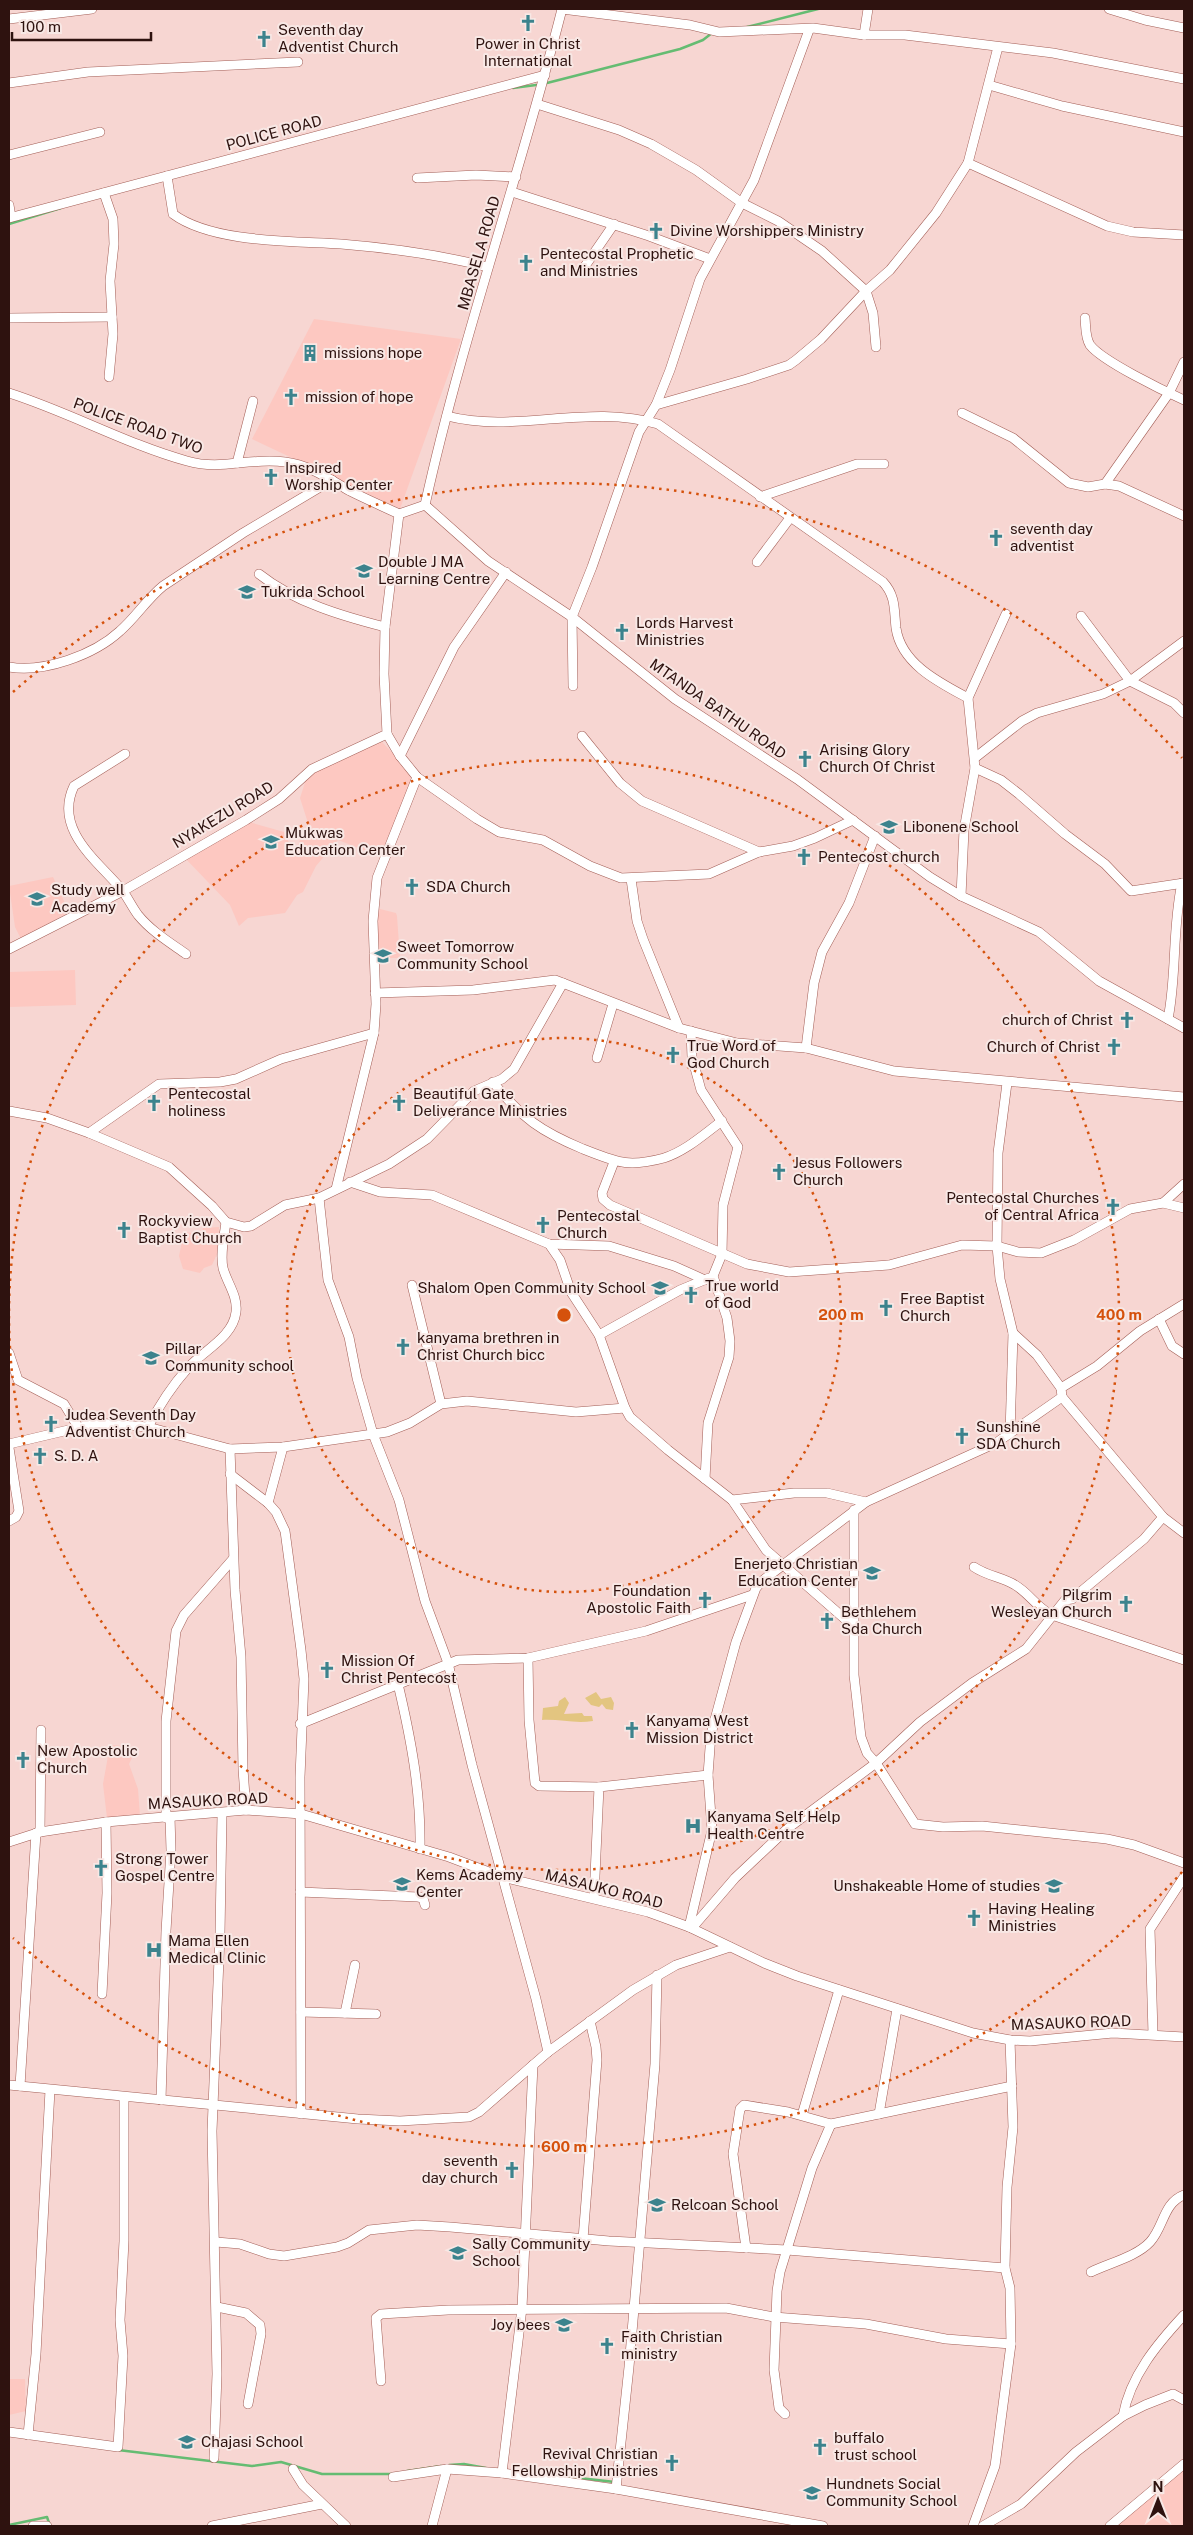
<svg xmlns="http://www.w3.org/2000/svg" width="1193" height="2535" font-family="'Public Sans',sans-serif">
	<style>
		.built { fill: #fdc8c1 }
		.green { fill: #e3c580 }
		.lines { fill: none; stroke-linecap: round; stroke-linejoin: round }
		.stream { stroke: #65bc72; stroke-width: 2.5 }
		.minor-casing { stroke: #a35e56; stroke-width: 10 }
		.minor { stroke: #fff; stroke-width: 9 }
		.ring { fill: none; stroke: #d5520c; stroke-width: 2.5; stroke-dasharray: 2.5 5 }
		.labels { text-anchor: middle; stroke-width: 4; stroke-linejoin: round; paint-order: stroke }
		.poi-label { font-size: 15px; fill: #2e120f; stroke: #f8e8e5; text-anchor: start }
		.street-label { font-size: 15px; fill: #2e120f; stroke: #f8e8e5 }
		.centre { fill: #d5520c; stroke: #f8e8e5; stroke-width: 2.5 }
		.ring-label { font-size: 15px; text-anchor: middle; font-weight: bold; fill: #d5520c; stroke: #f8e8e5; stroke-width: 4; stroke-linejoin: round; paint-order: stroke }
	</style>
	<rect width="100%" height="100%" fill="#f7d6d2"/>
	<g class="built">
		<polygon points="314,319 461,339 400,509 252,439"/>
		<polygon points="381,741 412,773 410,786 380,856 338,840 316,866 303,892 297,895 285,913 248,918 239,926 230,905 184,857 249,822 284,832 294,853 308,823 300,798 308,773"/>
		<polygon points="53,877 69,912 21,939 15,927 9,886"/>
		<polygon points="376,908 396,913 397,916 400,958 375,958"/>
		<polygon points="75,970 76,1005 9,1007 9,972"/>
		<polygon points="219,1227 217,1254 212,1265 204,1268 200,1273 183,1269 179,1256 184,1232 201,1234 203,1228"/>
		<polygon points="110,1745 137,1747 129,1764 138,1789 140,1816 107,1818 103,1784"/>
		<polygon points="9,2379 25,2379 26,2411 9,2415"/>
		<polygon points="1184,2465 1184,2526 1105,2526 1104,2525"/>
	</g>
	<g class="green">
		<polygon points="596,1692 601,1699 611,1697 614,1703 613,1710 606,1709 602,1704 599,1707 591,1705 585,1698"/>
		<path d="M565 1697 569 1703 564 1714 582 1713 584 1716H592L593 1721C575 1724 560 1719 542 1720L543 1708 558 1706 559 1701Z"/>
	</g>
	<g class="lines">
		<g class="stream">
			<polyline points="747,27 818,9"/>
			<polyline points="547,83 680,49 703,40 712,33"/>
			<polyline points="513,88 536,85"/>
			<polyline points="9,224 61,208"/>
			<polyline points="118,2450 252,2466 281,2462 322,2474 392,2474"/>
			<polyline points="449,2465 464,2464 486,2468"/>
			<polyline points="407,2471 441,2466"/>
			<polyline points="543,2474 615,2482"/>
			<polyline points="9,2525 47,2517 49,2523"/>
		</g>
		<g class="minor-casing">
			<g id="minor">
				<polyline points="1109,9 1145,20 1184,28"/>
				<polyline points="9,19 92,9"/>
				<polyline points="864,35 868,9"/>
				<polyline points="998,47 968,163 1107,226 1133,232 1184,235"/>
				<polyline points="9,83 88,72 298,62"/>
				<polyline points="989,85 1062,106 1184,132"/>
				<polyline points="537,104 619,130 651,144 696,170 742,203 778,221 822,251 866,291 873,313 876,347"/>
				<polyline points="9,155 100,132"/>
				<path d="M167 176 173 214C212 243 294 241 341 244 391 248 440 255 488 267"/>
				<polyline points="417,178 476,175 516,177"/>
				<polyline points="512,192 649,236 710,259"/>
				<polyline points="104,193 113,219 114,244 110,281 113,334 109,377"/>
				<polyline points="9,205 11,217"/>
				<polyline points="9,218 545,75"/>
				<polyline points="583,269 614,224"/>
				<polyline points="9,318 112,317"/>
				<path d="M1085 318C1086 327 1085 337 1090 345 1102 361 1164 391 1184 400"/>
				<path d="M9 393C69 412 126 444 187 461 222 471 249 457 285 462 310 465 329 479 350 491 366 499 382 506 399 514"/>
				<polyline points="656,405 747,379 789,365 796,360 821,339 866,291 890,270 936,213 968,163"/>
				<polyline points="962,413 1013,438 1069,483 1088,487 1105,484 1119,486 1184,516"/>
				<path d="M447 416C516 434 589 403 658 424L883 582C896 596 894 610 896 628 901 664 940 683 968 698"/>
				<polyline points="237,463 253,401"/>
				<polyline points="1105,484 1169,393 1184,362"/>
				<polyline points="760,497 857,464 884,464"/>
				<path d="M425 505C462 337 520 175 562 9L690 25 719 32 813 28 864 35H905L1053 53 1184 79"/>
				<polyline points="425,505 488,561 572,617 675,699 797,779 930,877 961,896 1039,932 1099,981 1184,1028"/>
				<polyline points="399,514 425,505"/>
				<polyline points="757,562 790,518"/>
				<path d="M259 574C294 602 342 616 385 627"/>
				<polyline points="1081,616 1130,681 1174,703 1184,713"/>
				<path d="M9 667C44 673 94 655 120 631 136 617 147 599 163 586L243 533 332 480"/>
				<polyline points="573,686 572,617 592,567 639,432 656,405 670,370 700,279 754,180 809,30"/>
				<polyline points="387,734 400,756 417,777 477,819 499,832 543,840 590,866 621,878 709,874 759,852 793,846 815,838 853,820"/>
				<polyline points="582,736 620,783 642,801 759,852"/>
				<path d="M125 754 74 786C53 830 98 861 122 890 128 898 132 907 138 915 151 931 169 942 186 954"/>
				<polyline points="400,756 454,647 506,572"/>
				<polyline points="976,757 1022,721 1037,713 1103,694 1130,681 1184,641"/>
				<polyline points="975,768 1001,780 1019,794 1065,834 1105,864 1131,891 1184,883"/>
				<polyline points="631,879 637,921 643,939 679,1028"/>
				<polyline points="961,896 964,830 975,768 968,698 1006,614"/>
				<polyline points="9,949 123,891 246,820 279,799 312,769 387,734 384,674 385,627 399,514"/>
				<polyline points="375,993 473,990 555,980 679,1028 737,1043 806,1048 894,1071 1184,1097"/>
				<path d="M1168 1019C1177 974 1172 928 1182 883"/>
				<polyline points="691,1031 692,1057 701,1090 738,1147 723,1205 722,1254 713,1276 727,1318 730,1341 729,1357 708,1423 705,1479"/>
				<polyline points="806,1048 814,983 822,952 849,903 875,836"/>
				<polyline points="597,1058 613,1004"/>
				<path d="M493 1082C521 1118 542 1132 583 1149 617 1162 627 1168 664 1158 686 1151 704 1134 722 1121"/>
				<polyline points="1007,1083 998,1153 997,1246 1000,1279 1013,1333 1037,1355 1061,1388"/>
				<polyline points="9,1111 47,1118 89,1133 169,1167 212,1206 226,1222 244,1227 251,1226 285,1205 319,1198 389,1164 427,1139 474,1091 502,1079 514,1069 563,983"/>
				<polyline points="89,1133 159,1084 220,1082 236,1079 281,1059 374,1033"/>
				<polyline points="614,1162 602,1193 603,1199 610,1205 747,1264 789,1272 889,1265 962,1245 997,1246 1018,1252 1041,1253 1074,1240 1130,1209 1163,1203 1184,1208"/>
				<polyline points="350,1182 380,1192 432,1195 549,1244 609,1246 674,1266 705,1280"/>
				<polyline points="336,1189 374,1033 376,1004 373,921 377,878 417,777"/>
				<polyline points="319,1198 328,1280 349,1337 357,1378 373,1434 399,1500 425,1601 448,1663 472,1765 536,1999 548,2052"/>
				<polyline points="1163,1203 1184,1184"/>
				<polyline points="549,1244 560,1260 571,1292 599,1335 625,1408 630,1417 668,1450 732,1500 766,1550 853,1626"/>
				<polyline points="412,1285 441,1404"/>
				<polyline points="1159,1319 1172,1346 1184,1354"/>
				<polyline points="599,1335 680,1290 709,1278"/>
				<polyline points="9,1353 18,1380 64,1404 78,1427"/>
				<polyline points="1062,1397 1163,1517 1184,1533"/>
				<path d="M148 1427C159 1406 171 1387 187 1369 202 1351 233 1338 236 1312 238 1296 227 1283 223 1268 220 1253 224 1238 226 1222"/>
				<polyline points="1010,1434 1013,1333"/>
				<polyline points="9,1444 98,1423 148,1427 230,1449 283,1447 387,1432 410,1423 441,1404 467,1401 576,1412 625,1408"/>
				<polyline points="9,1448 19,1511 16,1517 9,1521"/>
				<polyline points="230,1449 235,1590 241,1657 243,1769 246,1810"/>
				<polyline points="230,1474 268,1503 276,1512 285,1531 301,1650 304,1679 300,1777 301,2114"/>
				<polyline points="732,1500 794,1493 827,1493 866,1502"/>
				<polyline points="268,1503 283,1447"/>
				<polyline points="854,1510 854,1675 861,1737 867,1753 876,1763 915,1824 943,1827 982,1826 1107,1839 1134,1845 1184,1863"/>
				<path d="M974 1567C987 1576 1002 1577 1015 1585 1029 1593 1037 1608 1052 1615L1184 1660"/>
				<polyline points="528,1658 529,1720 535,1783 539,1786 599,1787"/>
				<path d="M398 1684C411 1739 421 1792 420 1849"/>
				<polyline points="300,1724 458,1660 528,1658 646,1631 752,1595"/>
				<polyline points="166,1818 166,1721 176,1631 184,1615 233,1559"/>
				<polyline points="40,1832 41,1730"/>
				<polyline points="9,1842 40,1832 106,1822 246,1810 301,1814 449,1857 502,1877 648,1912 689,1927 764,1963 797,1976 973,2033 1010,2040 1030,2041 1113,2033 1184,2037"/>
				<polyline points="300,1892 418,1897 423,1898 425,1905"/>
				<polyline points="594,1898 599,1787 708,1775"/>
				<polyline points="689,1927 712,1830 708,1775 711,1734 736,1642 756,1588 762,1581 866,1502 996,1443 1062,1397 1061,1388 1097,1366 1140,1331 1184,1304"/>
				<polyline points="692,1928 735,1878 787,1829 876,1763 920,1722 972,1683 1026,1649 1065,1600 1072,1599 1144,1539 1163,1517"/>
				<polyline points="102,1994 107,1893 106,1822"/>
				<polyline points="301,2012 376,2014"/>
				<polyline points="345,2013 355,1965"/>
				<polyline points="1153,2034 1150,1929 1184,1877"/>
				<polyline points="9,2085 358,2119 400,2121 469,2117 479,2112 548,2052 633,1990 676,1965 730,1947"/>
				<polyline points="20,2086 36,1833"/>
				<polyline points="161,2100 166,1931 171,1850 170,1817"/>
				<polyline points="879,2114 897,2009"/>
				<polyline points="802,2115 839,1990"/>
				<polyline points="583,2239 597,2060 596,2047 590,2021"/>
				<polyline points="216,2242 240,2244 269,2254 284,2256 337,2247 348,2243 369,2230 417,2225 450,2227 609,2241 787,2250 1005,2268"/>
				<polyline points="746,2248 733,2154 740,2109 744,2105 788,2112 831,2124 1012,2086"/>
				<path d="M1091 2272C1109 2263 1136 2257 1150 2242 1164 2227 1163 2203 1184 2195"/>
				<polyline points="217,2307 246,2313 260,2325 261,2334 248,2404"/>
				<polyline points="381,2381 376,2318 381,2314 448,2310 726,2308 774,2317 866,2324 946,2339 1011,2344"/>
				<polyline points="785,2414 779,2408 774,2370 777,2291 780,2272 812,2168 831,2124"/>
				<path d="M1123 2416C1130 2376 1158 2343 1184 2315"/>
				<polyline points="9,2432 118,2447 123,2356 120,2320 124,2241 124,2097"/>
				<polyline points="28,2435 36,2354 50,2090"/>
				<polyline points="214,2458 217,2374 212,2131 220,1934 222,1814"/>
				<polyline points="293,2469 303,2485 346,2526"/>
				<polyline points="502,2473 522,2308 533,2065"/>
				<polyline points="393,2477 447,2469 502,2473 616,2489 823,2526"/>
				<polyline points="616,2489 629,2367 655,2064 657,1975"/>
				<polyline points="33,2526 47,2526"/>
				<polyline points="212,2526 322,2504"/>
				<polyline points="432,2526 447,2469"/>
				<polyline points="973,2526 995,2466 1011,2344 1010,2288 1005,2268 1007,2187 1013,2127 1010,2040"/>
				<polyline points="983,2526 1021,2504 1076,2452 1123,2416 1145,2405 1173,2394 1184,2400"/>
				<polyline points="1110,2526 1184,2464"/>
			</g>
		</g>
		<use href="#minor" class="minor"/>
	</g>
	<g class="ring">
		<circle cx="564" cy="1315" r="277"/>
		<circle cx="564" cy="1315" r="555"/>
		<path d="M1182 1872A832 832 0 0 1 13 1938M13 692A832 832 0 0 1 1182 758"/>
	</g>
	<defs>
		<g id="church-bare" transform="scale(1.35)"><path d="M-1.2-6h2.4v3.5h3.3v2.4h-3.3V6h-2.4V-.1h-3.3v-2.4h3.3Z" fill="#3c838d" stroke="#f8e8e5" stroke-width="2.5" paint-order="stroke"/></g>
		<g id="building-bare" transform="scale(1.35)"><path d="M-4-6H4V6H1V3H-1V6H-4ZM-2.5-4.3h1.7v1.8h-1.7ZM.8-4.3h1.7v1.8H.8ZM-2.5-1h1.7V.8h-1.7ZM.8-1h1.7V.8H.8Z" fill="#3c838d" stroke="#f8e8e5" stroke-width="2.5" paint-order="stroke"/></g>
		<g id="school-bare" transform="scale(1.35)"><path d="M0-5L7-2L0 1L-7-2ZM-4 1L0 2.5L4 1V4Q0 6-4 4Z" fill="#3c838d" stroke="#f8e8e5" stroke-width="2.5" paint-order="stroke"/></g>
		<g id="hospital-bare" transform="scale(1.35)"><path d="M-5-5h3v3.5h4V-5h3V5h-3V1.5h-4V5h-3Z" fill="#3c838d" stroke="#f8e8e5" stroke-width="2.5" paint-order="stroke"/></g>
	</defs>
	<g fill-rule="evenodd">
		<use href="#church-bare" x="528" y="23"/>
		<use href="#church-bare" x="264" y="39"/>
		<use href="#church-bare" x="656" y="231"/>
		<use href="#church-bare" x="526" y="263"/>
		<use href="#building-bare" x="310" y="353"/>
		<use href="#church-bare" x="291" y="397"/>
		<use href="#church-bare" x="271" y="477"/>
		<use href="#church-bare" x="996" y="538"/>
		<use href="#school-bare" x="364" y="571"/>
		<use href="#school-bare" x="247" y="592"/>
		<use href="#church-bare" x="622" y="632"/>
		<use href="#church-bare" x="805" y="759"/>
		<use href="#school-bare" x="889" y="827"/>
		<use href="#school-bare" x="271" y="842"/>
		<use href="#church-bare" x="804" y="857"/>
		<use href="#church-bare" x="412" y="887"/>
		<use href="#school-bare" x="37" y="899"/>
		<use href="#school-bare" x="383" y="956"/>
		<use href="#church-bare" x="1127" y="1020"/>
		<use href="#church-bare" x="1114" y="1047"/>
		<use href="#church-bare" x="673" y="1055"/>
		<use href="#church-bare" x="154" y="1103"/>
		<use href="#church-bare" x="399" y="1103"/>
		<use href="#church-bare" x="779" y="1172"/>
		<use href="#church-bare" x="1113" y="1207"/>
		<use href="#church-bare" x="543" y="1225"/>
		<use href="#church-bare" x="124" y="1230"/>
		<use href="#school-bare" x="660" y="1288"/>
		<use href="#church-bare" x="691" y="1295"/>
		<use href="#church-bare" x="886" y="1308"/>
		<use href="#church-bare" x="403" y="1347"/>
		<use href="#school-bare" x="151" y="1358"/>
		<use href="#church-bare" x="51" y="1424"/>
		<use href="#church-bare" x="962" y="1436"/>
		<use href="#church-bare" x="40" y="1456"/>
		<use href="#school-bare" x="872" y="1573"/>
		<use href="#church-bare" x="705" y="1600"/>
		<use href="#church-bare" x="1126" y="1604"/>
		<use href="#church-bare" x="827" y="1621"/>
		<use href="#church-bare" x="327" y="1670"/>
		<use href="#church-bare" x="632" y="1730"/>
		<use href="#church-bare" x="23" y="1760"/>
		<use href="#hospital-bare" x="693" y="1826"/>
		<use href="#church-bare" x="101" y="1868"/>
		<use href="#school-bare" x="402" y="1884"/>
		<use href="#school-bare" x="1054" y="1886"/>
		<use href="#church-bare" x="974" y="1918"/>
		<use href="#hospital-bare" x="154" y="1950"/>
		<use href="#church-bare" x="512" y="2170"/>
		<use href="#school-bare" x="657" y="2205"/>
		<use href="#school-bare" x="458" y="2253"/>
		<use href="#school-bare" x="564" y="2325"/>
		<use href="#church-bare" x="607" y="2346"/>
		<use href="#school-bare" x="187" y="2442"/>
		<use href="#church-bare" x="820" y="2447"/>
		<use href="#church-bare" x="672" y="2463"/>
		<use href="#school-bare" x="812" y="2493"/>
	</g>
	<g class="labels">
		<g class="poi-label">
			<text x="278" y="35">Seventh day<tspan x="278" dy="17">Adventist Church</tspan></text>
			<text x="528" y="49" text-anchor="middle">Power in Christ<tspan x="528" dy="17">International</tspan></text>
			<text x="670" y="236">Divine Worshippers Ministry</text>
			<text x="540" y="259">Pentecostal Prophetic<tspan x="540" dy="17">and Ministries</tspan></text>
			<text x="324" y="358">missions hope</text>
			<text x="305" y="402">mission of hope</text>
			<text x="285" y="473">Inspired<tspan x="285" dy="17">Worship Center</tspan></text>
			<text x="1010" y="534">seventh day<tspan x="1010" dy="17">adventist</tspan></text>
			<text x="378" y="567">Double J MA<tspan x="378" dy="17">Learning Centre</tspan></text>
			<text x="261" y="597">Tukrida School</text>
			<text x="636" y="628">Lords Harvest<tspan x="636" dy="17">Ministries</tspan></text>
			<text x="819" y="755">Arising Glory<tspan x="819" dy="17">Church Of Christ</tspan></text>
			<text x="903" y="832">Libonene School</text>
			<text x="285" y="838">Mukwas<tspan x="285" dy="17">Education Center</tspan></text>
			<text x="818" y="862">Pentecost church</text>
			<text x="426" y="892">SDA Church</text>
			<text x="51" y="895">Study well<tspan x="51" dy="17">Academy</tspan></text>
			<text x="397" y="952">Sweet Tomorrow<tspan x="397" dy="17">Community School</tspan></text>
			<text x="1113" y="1025" text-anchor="end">church of Christ</text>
			<text x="687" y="1051">True Word of<tspan x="687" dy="17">God Church</tspan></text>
			<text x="1100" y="1052" text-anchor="end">Church of Christ</text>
			<text x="168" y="1099">Pentecostal<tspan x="168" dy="17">holiness</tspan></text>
			<text x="413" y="1099">Beautiful Gate<tspan x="413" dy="17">Deliverance Ministries</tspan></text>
			<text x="793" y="1168">Jesus Followers<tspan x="793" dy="17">Church</tspan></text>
			<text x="1099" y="1203" text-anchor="end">Pentecostal Churches<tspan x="1099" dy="17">of Central Africa</tspan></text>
			<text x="557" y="1221">Pentecostal<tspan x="557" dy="17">Church</tspan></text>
			<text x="138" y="1226">Rockyview<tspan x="138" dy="17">Baptist Church</tspan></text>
			<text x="705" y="1291">True world<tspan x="705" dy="17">of God</tspan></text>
			<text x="646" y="1293" text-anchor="end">Shalom Open Community School</text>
			<text x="900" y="1304">Free Baptist<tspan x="900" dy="17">Church</tspan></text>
			<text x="417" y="1343">kanyama brethren in<tspan x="417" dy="17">Christ Church bicc</tspan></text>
			<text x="165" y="1354">Pillar<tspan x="165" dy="17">Community school</tspan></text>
			<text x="65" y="1420">Judea Seventh Day<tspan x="65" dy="17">Adventist Church</tspan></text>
			<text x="976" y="1432">Sunshine<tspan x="976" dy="17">SDA Church</tspan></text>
			<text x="54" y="1461">S. D. A</text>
			<text x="858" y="1569" text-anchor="end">Enerjeto Christian<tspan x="858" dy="17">Education Center</tspan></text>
			<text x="691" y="1596" text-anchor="end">Foundation<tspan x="691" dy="17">Apostolic Faith</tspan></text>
			<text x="1112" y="1600" text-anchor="end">Pilgrim<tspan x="1112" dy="17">Wesleyan Church</tspan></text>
			<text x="841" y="1617">Bethlehem<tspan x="841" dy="17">Sda Church</tspan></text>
			<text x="341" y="1666">Mission Of<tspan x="341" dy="17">Christ Pentecost</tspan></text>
			<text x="646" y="1726">Kanyama West<tspan x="646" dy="17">Mission District</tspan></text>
			<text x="37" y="1756">New Apostolic<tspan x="37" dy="17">Church</tspan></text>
			<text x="707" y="1822">Kanyama Self Help<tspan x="707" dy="17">Health Centre</tspan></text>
			<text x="115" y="1864">Strong Tower<tspan x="115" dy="17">Gospel Centre</tspan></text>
			<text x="416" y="1880">Kems Academy<tspan x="416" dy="17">Center</tspan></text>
			<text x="1040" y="1891" text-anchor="end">Unshakeable Home of studies</text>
			<text x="988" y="1914">Having Healing<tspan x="988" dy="17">Ministries</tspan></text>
			<text x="168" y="1946">Mama Ellen<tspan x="168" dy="17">Medical Clinic</tspan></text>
			<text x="498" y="2166" text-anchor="end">seventh<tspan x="498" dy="17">day church</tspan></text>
			<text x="671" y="2210">Relcoan School</text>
			<text x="472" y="2249">Sally Community<tspan x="472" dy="17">School</tspan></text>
			<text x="550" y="2330" text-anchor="end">Joy bees</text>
			<text x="621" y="2342">Faith Christian<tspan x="621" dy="17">ministry</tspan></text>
			<text x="834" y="2443">buffalo<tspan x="834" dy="17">trust school</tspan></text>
			<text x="201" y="2447">Chajasi School</text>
			<text x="658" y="2459" text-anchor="end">Revival Christian<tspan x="658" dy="17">Fellowship Ministries</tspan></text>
			<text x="826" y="2489">Hundnets Social<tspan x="826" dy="17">Community School</tspan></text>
		</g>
		<g class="street-label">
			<text transform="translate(274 133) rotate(-15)" y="5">POLICE ROAD</text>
			<text transform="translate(479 253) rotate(-74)" y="5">MBASELA ROAD</text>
			<text transform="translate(138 426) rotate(20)" y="5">POLICE ROAD TWO</text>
			<text transform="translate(718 709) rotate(35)" y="5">MTANDA BATHU ROAD</text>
			<text transform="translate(223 815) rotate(-31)" y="5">NYAKEZU ROAD</text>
			<text transform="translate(208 1801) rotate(-3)" y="5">MASAUKO ROAD</text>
			<text transform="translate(604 1889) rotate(14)" y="5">MASAUKO ROAD</text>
			<text transform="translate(1071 2023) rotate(-2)" y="5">MASAUKO ROAD</text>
		</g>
	</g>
	<circle cx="564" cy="1315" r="8" class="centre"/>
	<g class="ring-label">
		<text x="841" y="1320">200 m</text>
		<text x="1119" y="1320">400 m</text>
		<text x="564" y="2152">600 m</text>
	</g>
	<rect width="1193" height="2535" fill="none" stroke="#2e120f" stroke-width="20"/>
	<g transform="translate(1158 2500)" stroke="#f8e8e5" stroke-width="4" paint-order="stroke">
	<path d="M0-4L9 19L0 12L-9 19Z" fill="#2e120f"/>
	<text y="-8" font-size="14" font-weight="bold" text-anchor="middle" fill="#2e120f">N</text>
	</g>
	<path d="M12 32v8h139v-8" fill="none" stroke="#2e120f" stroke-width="2.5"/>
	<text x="20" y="32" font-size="15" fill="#2e120f" stroke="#f8e8e5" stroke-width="4" paint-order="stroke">100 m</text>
</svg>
